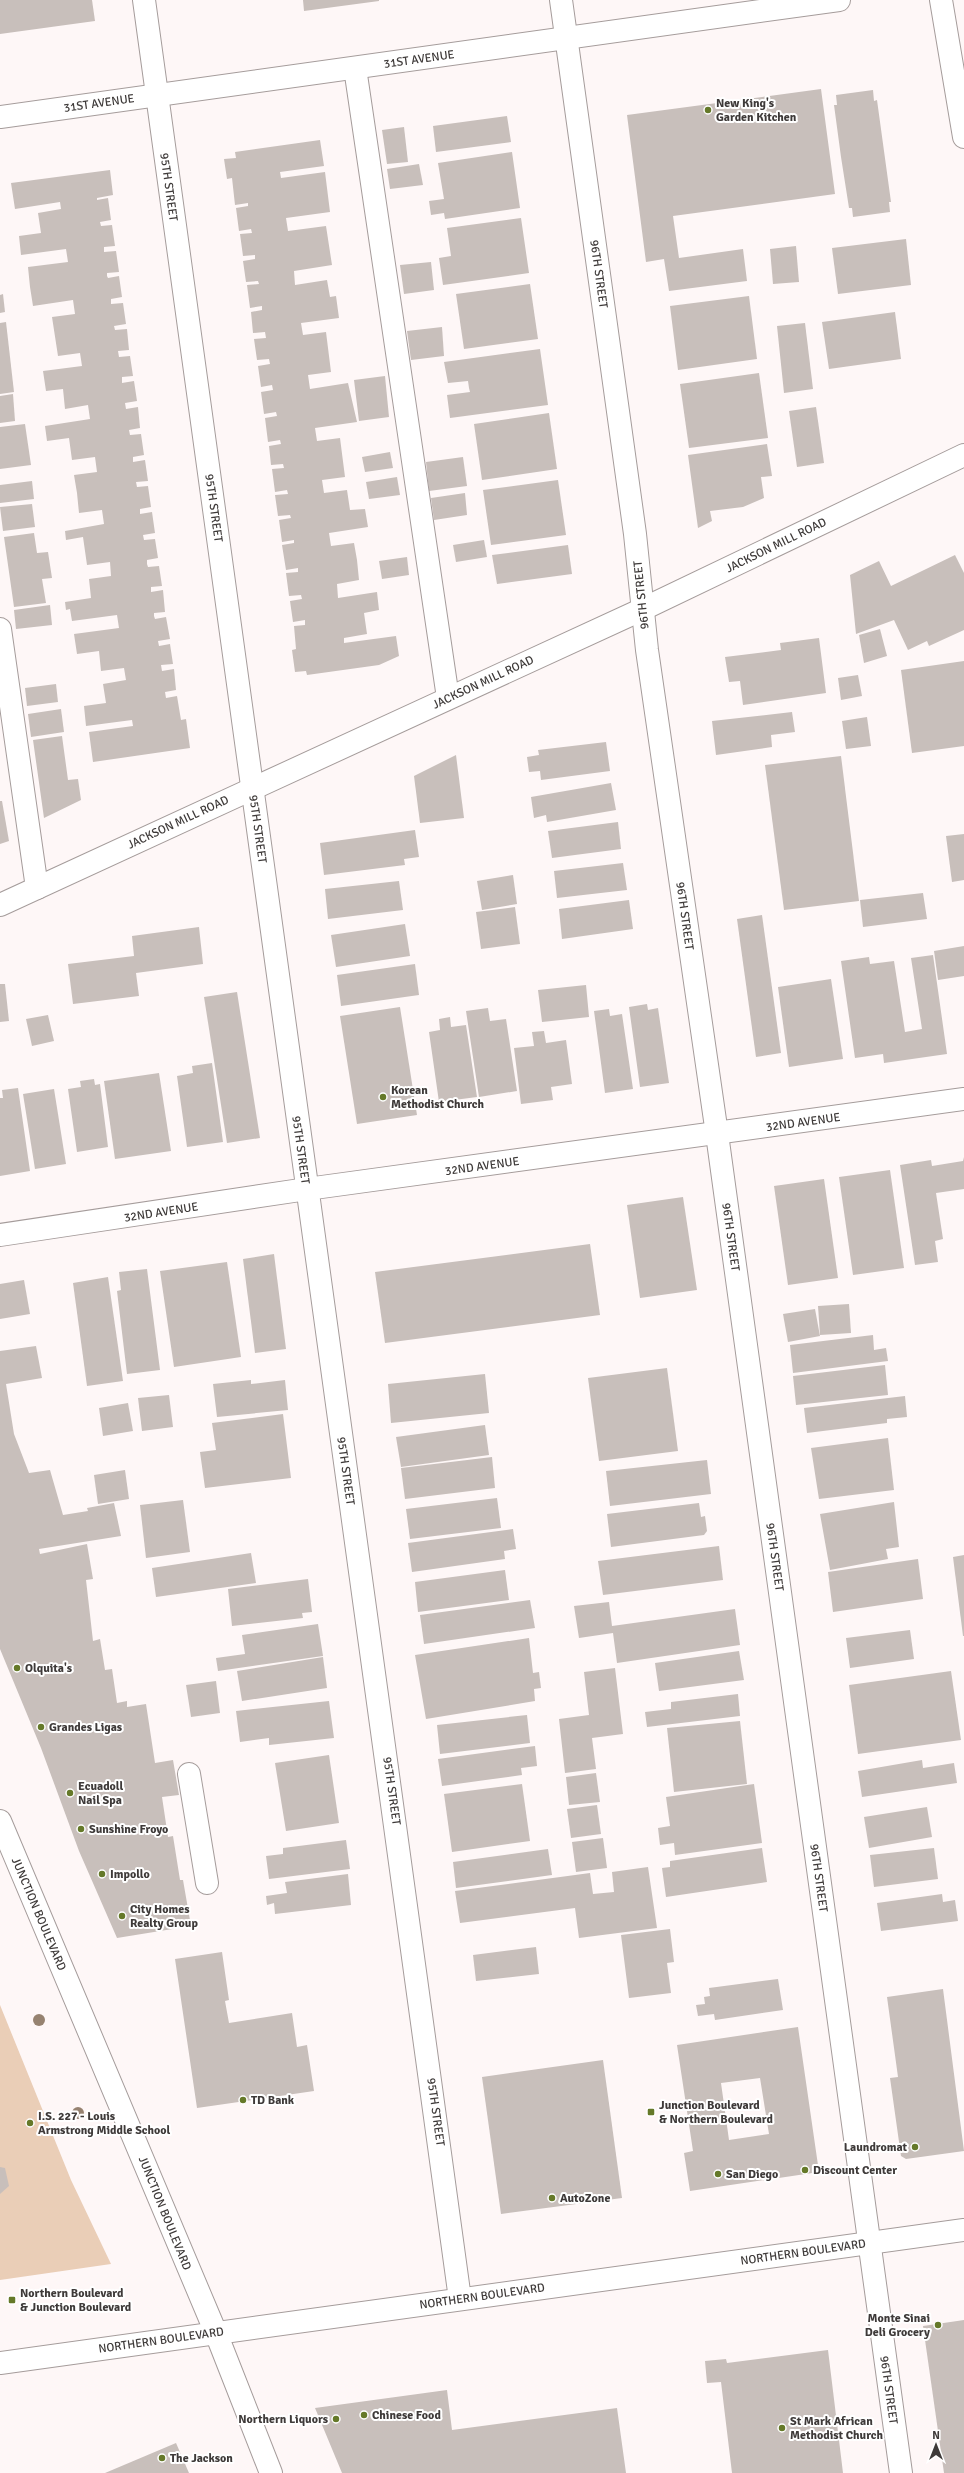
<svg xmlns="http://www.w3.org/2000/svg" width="964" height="2473" font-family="Signika,sans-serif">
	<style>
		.green { fill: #eaceb7 }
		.building { fill: #c8bfbb; fill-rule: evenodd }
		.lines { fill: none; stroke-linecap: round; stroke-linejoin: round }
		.minor-casing { stroke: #a59c9b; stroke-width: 24 }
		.major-casing { stroke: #a59c9b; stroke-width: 24 }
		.minor { stroke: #fff; stroke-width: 22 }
		.major { stroke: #fff; stroke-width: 22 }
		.tree { fill: #968270 }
		.poi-dot { fill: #657929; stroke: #fff; stroke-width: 1.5 }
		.labels { text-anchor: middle; stroke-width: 4; stroke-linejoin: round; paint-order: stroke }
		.street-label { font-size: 12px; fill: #3e3a39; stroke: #fff }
		.poi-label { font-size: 12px; font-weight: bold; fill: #3e3a39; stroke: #fff; text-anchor: start }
	</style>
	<rect width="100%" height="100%" fill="#fef7f7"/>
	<polygon class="green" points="0,2005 71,2180 111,2264 0,2280"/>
	<g class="building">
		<polygon points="0,0 92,0 95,21 0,34"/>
		<polygon points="303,0 379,0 379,1 304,11"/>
		<polygon points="821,89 835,194 673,216 679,258 743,249 747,281 669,291 664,259 646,262 627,115"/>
		<polygon points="873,90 874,101 877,100 891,202 889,202 890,212 853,217 852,208 849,208 841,157 834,105 837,105 836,95"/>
		<polygon points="507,116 511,142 436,152 433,126"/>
		<polygon points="404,127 408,162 387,164 382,130"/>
		<polygon points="320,140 324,166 280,172 281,178 325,172 330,212 286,218 288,231 326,226 332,265 294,271 295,285 327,280 330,297 336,296 339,318 301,323 303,335 326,332 331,372 308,375 310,389 348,383 357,422 315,428 317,441 340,438 345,477 322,480 324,493 347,490 350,510 365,509 368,527 329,533 331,546 354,543 357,560 359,580 337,584 338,598 377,592 379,610 364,613 367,634 344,638 344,643 396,636 399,656 379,665 307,675 306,671 295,672 292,650 296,649 294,626 305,625 305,620 293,622 290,601 302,599 301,595 289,596 286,573 298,572 298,568 286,570 282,545 294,543 294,540 282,542 279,520 291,518 290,515 278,516 275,495 288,494 287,490 275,492 272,469 284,468 283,464 271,465 269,446 281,444 280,440 268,442 265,418 277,416 276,412 264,414 261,392 273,390 272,385 261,387 258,366 270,364 269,359 257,360 254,339 266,338 265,332 253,333 251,312 262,310 262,306 250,308 247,285 259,284 258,281 246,282 243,261 255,259 255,255 243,256 240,234 252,233 251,229 239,231 236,208 248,206 248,203 235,205 232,178 227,179 224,159 236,158 235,152"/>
		<polygon points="512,152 520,208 445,219 444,213 431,215 429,201 444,199 438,163"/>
		<polygon points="419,164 423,185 390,189 387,169"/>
		<polygon points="110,170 113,195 97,198 97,200 108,198 111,220 100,222 101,226 112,225 115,246 104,247 104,252 116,251 119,272 107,273 107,276 108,278 119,276 122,297 111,299 111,304 123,303 126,324 114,326 115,330 127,329 129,350 118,351 119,357 130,356 133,376 122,377 122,383 134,381 137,401 125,403 126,409 138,407 140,428 129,430 130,435 141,434 144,455 133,457 133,462 145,460 148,481 136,482 137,487 148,486 151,507 140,509 140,514 152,512 155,533 143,535 144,540 155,539 158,558 147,560 147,564 148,567 159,566 162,586 151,587 151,592 163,590 165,612 154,613 154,616 155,619 166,617 170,639 158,641 159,646 170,644 173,664 161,665 162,671 174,669 176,690 165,692 166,698 177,696 181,720 186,719 190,748 93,762 89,732 133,726 132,720 86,726 84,706 106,703 103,684 126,680 124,668 101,671 99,651 77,654 74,634 119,628 117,615 72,621 70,609 66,610 65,602 91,598 89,579 111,576 110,562 87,565 83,537 66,540 65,531 104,524 102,510 79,513 77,493 74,475 97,472 95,457 72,460 69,438 47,441 45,426 90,419 88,405 65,409 63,389 46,391 43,371 82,366 80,353 58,356 52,317 75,314 73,300 33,306 30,287 28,267 68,262 66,249 21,255 19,236 41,233 38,213 61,209 60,202 15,209 11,183"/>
		<polygon points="521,218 529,273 443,285 439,258 451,256 447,228"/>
		<polygon points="906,239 911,285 838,294 832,248"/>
		<polygon points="796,246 799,282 773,284 770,249"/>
		<polygon points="431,262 434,290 404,294 400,265"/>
		<polygon points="530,284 538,339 464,349 456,294"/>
		<polygon points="3,294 5,312 0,313 0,295"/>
		<polygon points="749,296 757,359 678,370 670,306"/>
		<polygon points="895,312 901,359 829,369 822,322"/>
		<polygon points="6,322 14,392 0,394 0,323"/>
		<polygon points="805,323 813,389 784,393 777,326"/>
		<polygon points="442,327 444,356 411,360 407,331"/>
		<polygon points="540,349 548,405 450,418 447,395 470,392 469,388 468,381 448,383 444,362"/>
		<polygon points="759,373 768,438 689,448 680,384"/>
		<polygon points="385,376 389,417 359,421 354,380"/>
		<polygon points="13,394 15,421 0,423 0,396"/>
		<polygon points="816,407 824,463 797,467 789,411"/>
		<polygon points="549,413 557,469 482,480 474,424"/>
		<polygon points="25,424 31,465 0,469 0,427"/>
		<polygon points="767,444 772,476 761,477 764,498 743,507 710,511 712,521 698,528 688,455"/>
		<polygon points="390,452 393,468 365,472 362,457"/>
		<polygon points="463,457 467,486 429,491 426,462"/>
		<polygon points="397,477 400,495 369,499 366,482"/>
		<polygon points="558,480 566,535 491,545 483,490"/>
		<polygon points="32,481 34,499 0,503 0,485"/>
		<polygon points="465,493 467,515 434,520 431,498"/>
		<polygon points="32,504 35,527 3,531 0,507"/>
		<polygon points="34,533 37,553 48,552 52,578 42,579 46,603 14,607 4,537"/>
		<polygon points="484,540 487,557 456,562 453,545"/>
		<polygon points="568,545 572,574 497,584 492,555"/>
		<polygon points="955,555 964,573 964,630 929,646 927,641 908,650 894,620 856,634 850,575 879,561 891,586"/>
		<polygon points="407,557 409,575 382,579 379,561"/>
		<polygon points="50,605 52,625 16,629 14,610"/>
		<polygon points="880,629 887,656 864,663 859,635"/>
		<polygon points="819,638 826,693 743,705 740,681 729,682 725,657 781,650 780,643"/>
		<polygon points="964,661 964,746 912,753 901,670"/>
		<polygon points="858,675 862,696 841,700 838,678"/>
		<polygon points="56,684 58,702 27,706 25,688"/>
		<polygon points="61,709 64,732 31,737 28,714"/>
		<polygon points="792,712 795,732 771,735 772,747 716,755 712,721"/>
		<polygon points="867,717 871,746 846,749 842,721"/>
		<polygon points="62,736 68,780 78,779 81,800 44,818 33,740"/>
		<polygon points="606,742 610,771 541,780 540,771 529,772 527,757 539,755 538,750"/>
		<polygon points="456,755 464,818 420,823 414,776"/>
		<polygon points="841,756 859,901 784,910 765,765"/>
		<polygon points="611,783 616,810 547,822 546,815 534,818 531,797"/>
		<polygon points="0,801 2,801 9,841 0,844"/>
		<polygon points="618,822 621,849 552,858 548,831"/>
		<polygon points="415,830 419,857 404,859 405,865 324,875 320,843"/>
		<polygon points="964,834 964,880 952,882 946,836"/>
		<polygon points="623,863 627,890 557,898 554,871"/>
		<polygon points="513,875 517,904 482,910 477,881"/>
		<polygon points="399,881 403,910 328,919 325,889"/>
		<polygon points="923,893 927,919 863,927 860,900"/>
		<polygon points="629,900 633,929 562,939 559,909"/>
		<polygon points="515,907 520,944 481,949 476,912"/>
		<polygon points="762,915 781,1053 756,1057 737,919"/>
		<polygon points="405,924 410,956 336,967 331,935"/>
		<polygon points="199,927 203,964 136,973 139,996 73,1004 68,964 134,956 132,936"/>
		<polygon points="964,946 964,976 938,980 934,951"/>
		<polygon points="933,955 947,1054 884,1063 883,1054 855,1058 841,961 869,957 870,964 894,961 905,1032 922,1029 911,958"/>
		<polygon points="415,964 419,995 341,1006 337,975"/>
		<polygon points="831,979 843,1059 789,1067 778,987"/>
		<polygon points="0,984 5,984 9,1021 0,1022"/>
		<polygon points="586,985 589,1017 542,1022 538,990"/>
		<polygon points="237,992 260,1138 227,1143 204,997"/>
		<polygon points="647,1004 648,1010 658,1008 669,1083 640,1087 629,1007"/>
		<polygon points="400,1007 417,1115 357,1124 340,1016"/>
		<polygon points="488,1008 490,1021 506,1019 517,1091 479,1097 466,1011"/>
		<polygon points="609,1009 610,1016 622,1014 633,1089 605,1093 594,1011"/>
		<polygon points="48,1015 54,1041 32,1046 26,1019"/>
		<polygon points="450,1017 451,1027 466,1025 477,1097 439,1102 429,1032 440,1030 439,1019"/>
		<polygon points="544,1031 546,1043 566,1040 572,1084 551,1087 553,1100 521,1104 514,1048 534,1046 532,1032"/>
		<polygon points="212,1063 223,1142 187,1147 177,1076 193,1073 192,1066"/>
		<polygon points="159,1073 171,1151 115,1159 104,1081"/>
		<polygon points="94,1079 95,1085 100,1084 108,1147 77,1152 68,1089 81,1087 80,1081"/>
		<polygon points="18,1088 30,1171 0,1176 0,1098 3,1098 2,1090"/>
		<polygon points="54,1089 66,1164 35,1169 23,1094"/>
		<polygon points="964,1157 964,1189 936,1193 943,1239 935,1241 938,1262 915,1265 900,1165 931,1160 932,1166 963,1161"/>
		<polygon points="890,1170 904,1268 853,1275 839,1177"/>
		<polygon points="824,1179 838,1278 788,1285 774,1186"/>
		<polygon points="683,1197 697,1290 640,1298 627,1205"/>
		<polygon points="590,1244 600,1315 385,1343 375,1272"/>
		<polygon points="274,1254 286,1349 255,1353 243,1259"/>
		<polygon points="227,1262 241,1357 174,1367 160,1271"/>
		<polygon points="147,1269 160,1370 127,1374 117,1291 121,1290 119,1272"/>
		<polygon points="108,1277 123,1381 87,1386 73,1283"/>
		<polygon points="24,1280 30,1314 0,1319 0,1284"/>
		<polygon points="849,1304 851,1333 820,1335 818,1306"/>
		<polygon points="815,1309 820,1336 788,1342 783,1314"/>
		<polygon points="873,1335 874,1350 886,1348 888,1361 793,1373 790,1345"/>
		<polygon points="36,1346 42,1378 6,1384 14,1434 29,1473 50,1470 63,1515 88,1511 87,1508 114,1503 121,1536 39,1549 40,1554 87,1544 93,1579 86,1580 93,1641 100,1639 105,1670 112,1669 117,1703 127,1701 127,1707 146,1704 155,1763 173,1760 179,1795 162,1797 168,1837 173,1836 180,1880 183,1880 191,1926 117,1938 79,1851 41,1748 0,1649 0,1351"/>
		<polygon points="885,1365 888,1395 796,1405 793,1376"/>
		<polygon points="667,1368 678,1451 599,1461 588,1378"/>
		<polygon points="485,1374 489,1413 391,1423 388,1384"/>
		<polygon points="251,1380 251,1384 285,1380 288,1410 217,1417 213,1384"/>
		<polygon points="169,1395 173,1427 142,1431 138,1398"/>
		<polygon points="905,1396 907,1417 887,1419 887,1423 807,1433 804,1408"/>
		<polygon points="128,1403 133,1431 103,1436 99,1408"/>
		<polygon points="283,1414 291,1478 205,1488 200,1452 216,1450 212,1423"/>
		<polygon points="485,1425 489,1455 401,1467 396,1437"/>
		<polygon points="888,1438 894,1490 819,1499 811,1448"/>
		<polygon points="492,1457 495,1488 405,1499 401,1468"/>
		<polygon points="707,1460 711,1494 610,1506 606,1471"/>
		<polygon points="125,1470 129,1499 98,1504 94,1475"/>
		<polygon points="497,1498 501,1528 410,1539 406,1509"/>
		<polygon points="183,1500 190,1552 146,1558 140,1505"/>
		<polygon points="894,1502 899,1547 886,1549 888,1559 830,1570 820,1514"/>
		<polygon points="699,1503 701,1517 705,1516 707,1531 704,1535 611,1547 607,1514"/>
		<polygon points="513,1529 516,1549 504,1551 505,1559 412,1572 408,1543"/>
		<polygon points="719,1546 723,1580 603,1595 598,1561"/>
		<polygon points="251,1553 256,1583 156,1597 152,1568"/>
		<polygon points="964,1555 964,1636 963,1636 953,1557"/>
		<polygon points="918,1559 923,1599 833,1612 828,1572"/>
		<polygon points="505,1570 509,1600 418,1612 415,1582"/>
		<polygon points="308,1579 312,1612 302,1613 303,1618 232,1626 228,1589"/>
		<polygon points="530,1600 535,1628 424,1644 420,1615"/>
		<polygon points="609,1602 612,1626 735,1609 740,1645 617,1663 613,1633 579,1638 574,1606"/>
		<polygon points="318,1624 323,1656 218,1671 216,1658 245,1654 242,1635"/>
		<polygon points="910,1630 914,1659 850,1668 846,1638"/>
		<polygon points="529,1638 533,1673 539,1672 541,1688 534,1689 535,1701 426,1719 415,1655"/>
		<polygon points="739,1651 744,1680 659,1691 655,1663"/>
		<polygon points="323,1657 327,1688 242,1701 237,1671"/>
		<polygon points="615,1668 623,1734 592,1738 596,1769 565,1773 559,1719 589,1715 584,1672"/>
		<polygon points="951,1671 961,1740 858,1754 849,1685"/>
		<polygon points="216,1681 220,1713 191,1717 186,1685"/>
		<polygon points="738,1694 740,1716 647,1727 645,1712 671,1709 671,1702"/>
		<polygon points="329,1701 334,1738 269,1745 269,1738 240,1742 236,1711"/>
		<polygon points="527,1715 530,1743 440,1754 437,1725"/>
		<polygon points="740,1721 747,1784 674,1792 667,1728"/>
		<polygon points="535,1746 537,1766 521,1768 522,1775 442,1786 438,1759"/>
		<polygon points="329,1755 339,1823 286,1831 275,1763"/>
		<polygon points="922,1760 923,1768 954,1763 957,1783 862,1797 858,1771"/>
		<polygon points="596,1773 600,1802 569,1805 566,1777"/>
		<polygon points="522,1784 530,1841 452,1852 444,1794"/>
		<polygon points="754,1784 762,1843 675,1855 674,1843 660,1845 658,1828 670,1826 666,1797"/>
		<polygon points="597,1805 601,1834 571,1838 567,1809"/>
		<polygon points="927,1807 932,1837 869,1848 864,1817"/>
		<polygon points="603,1838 607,1868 576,1872 572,1842"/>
		<polygon points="346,1840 350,1869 269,1879 266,1856 283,1854 283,1848"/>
		<polygon points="762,1848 767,1882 666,1897 662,1868 670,1867 670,1861"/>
		<polygon points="934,1848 938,1879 874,1887 870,1855"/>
		<polygon points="548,1849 552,1875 456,1888 453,1862"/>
		<polygon points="648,1867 657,1928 579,1938 575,1908 460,1923 455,1891 590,1873 593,1894 614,1892 612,1872"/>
		<polygon points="348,1874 351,1905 275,1914 274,1903 267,1905 266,1896 287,1893 285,1882"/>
		<polygon points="942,1894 943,1902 955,1900 958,1921 881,1931 877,1903"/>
		<polygon points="670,1929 674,1962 667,1963 671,1993 629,1998 621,1935"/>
		<polygon points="536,1947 539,1974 476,1981 473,1955"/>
		<polygon points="222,1952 229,2000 225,2001 229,2023 292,2013 297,2047 307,2045 314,2091 197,2108 175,1959"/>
		<polygon points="778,1979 783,2010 715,2020 714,2014 698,2016 696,2005 705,2004 704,1997 710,1996 709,1988"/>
		<polygon points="943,1989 964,2151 906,2159 901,2156 890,2078 898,2077 887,1997"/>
		<path d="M798 2027 819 2172 690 2191 684 2153 693 2151 677 2045ZM760 2078 769 2134 729 2140 721 2083Z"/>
		<polygon points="603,2060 622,2198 501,2214 482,2077"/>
		<polygon points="0,2167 5,2168 9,2186 0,2194"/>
		<polygon points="964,2320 964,2473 944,2473 923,2326"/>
		<polygon points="828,2350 843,2473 732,2473 721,2382 707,2383 705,2361 726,2359 727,2363"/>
		<polygon points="447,2390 452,2430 617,2408 626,2473 342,2473 315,2408"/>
		<polygon points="176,2443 189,2473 105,2473"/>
	</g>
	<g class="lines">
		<g class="minor-casing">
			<g id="minor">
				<polyline points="144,0 460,2299"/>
				<polyline points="561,0 635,534 647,650 717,1134 901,2473"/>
				<polyline points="941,0 964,137"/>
				<polyline points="355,68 448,698"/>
				<polyline points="0,117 839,0"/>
				<polyline points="0,629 37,888"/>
				<polyline points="0,905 643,609 964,455"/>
				<polyline points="0,1235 307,1189 964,1099"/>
				<polyline points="189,1774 207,1883"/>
			</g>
		</g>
		<g class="major-casing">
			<g id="major">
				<polyline points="0,1821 216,2333 271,2473"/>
				<polyline points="0,2363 964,2230"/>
			</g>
		</g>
		<use href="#minor" class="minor"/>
		<use href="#major" class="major"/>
	</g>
	<g class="tree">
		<circle cx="39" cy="2020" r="6"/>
		<circle cx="78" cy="2113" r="6"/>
	</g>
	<g class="poi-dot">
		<circle cx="708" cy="110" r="4"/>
		<circle cx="383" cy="1097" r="4"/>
		<circle cx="17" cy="1668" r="4"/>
		<circle cx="41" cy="1727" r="4"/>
		<circle cx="70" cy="1793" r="4"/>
		<circle cx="81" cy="1829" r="4"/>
		<circle cx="102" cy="1874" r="4"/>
		<circle cx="122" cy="1916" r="4"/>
		<circle cx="243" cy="2100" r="4"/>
		<rect x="647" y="2108" width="8" height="8" rx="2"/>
		<circle cx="30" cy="2123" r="4"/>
		<circle cx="915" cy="2147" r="4"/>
		<circle cx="805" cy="2170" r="4"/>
		<circle cx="718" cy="2174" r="4"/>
		<circle cx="552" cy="2198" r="4"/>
		<rect x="8" y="2296" width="8" height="8" rx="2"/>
		<circle cx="938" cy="2325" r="4"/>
		<circle cx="364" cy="2415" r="4"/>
		<circle cx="336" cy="2419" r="4"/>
		<circle cx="782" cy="2428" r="4"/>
		<circle cx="162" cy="2458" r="4"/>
	</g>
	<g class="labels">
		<g class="street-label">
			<text transform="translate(419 59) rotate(-8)" y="4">31ST AVENUE</text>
			<text transform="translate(99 103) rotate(-8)" y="4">31ST AVENUE</text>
			<text transform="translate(169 187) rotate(82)" y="4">95TH STREET</text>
			<text transform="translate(599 274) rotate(82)" y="4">96TH STREET</text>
			<text transform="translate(214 508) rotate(82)" y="4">95TH STREET</text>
			<text transform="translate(776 545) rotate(-26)" y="4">JACKSON MILL ROAD</text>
			<text transform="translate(641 595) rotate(-96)" y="4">96TH STREET</text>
			<text transform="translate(483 682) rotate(-25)" y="4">JACKSON MILL ROAD</text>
			<text transform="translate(178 822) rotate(-25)" y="4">JACKSON MILL ROAD</text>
			<text transform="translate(258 829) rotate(82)" y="4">95TH STREET</text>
			<text transform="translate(685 916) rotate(82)" y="4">96TH STREET</text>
			<text transform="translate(803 1122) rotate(-8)" y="4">32ND AVENUE</text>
			<text transform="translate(301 1150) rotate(82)" y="4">95TH STREET</text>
			<text transform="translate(482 1166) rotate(-8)" y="4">32ND AVENUE</text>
			<text transform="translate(161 1212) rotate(-9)" y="4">32ND AVENUE</text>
			<text transform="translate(731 1237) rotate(82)" y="4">96TH STREET</text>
			<text transform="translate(346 1471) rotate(82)" y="4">95TH STREET</text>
			<text transform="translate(775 1557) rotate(82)" y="4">96TH STREET</text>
			<text transform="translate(392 1791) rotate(82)" y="4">95TH STREET</text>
			<text transform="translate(819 1878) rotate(82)" y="4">96TH STREET</text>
			<text transform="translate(39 1914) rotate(67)" y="4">JUNCTION BOULEVARD</text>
			<text transform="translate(436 2112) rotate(82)" y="4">95TH STREET</text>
			<text transform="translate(165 2213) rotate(68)" y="4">JUNCTION BOULEVARD</text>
			<text transform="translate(803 2252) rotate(-8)" y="4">NORTHERN BOULEVARD</text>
			<text transform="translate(482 2296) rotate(-8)" y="4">NORTHERN BOULEVARD</text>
			<text transform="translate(161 2340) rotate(-8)" y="4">NORTHERN BOULEVARD</text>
			<text transform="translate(889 2390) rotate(82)" y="4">96TH STREET</text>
		</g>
		<g class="poi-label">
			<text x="716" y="107">New King's<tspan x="716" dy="14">Garden Kitchen</tspan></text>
			<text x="391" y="1094">Korean<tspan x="391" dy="14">Methodist Church</tspan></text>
			<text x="25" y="1672">Olquita's</text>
			<text x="49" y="1731">Grandes Ligas</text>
			<text x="78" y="1790">Ecuadoll<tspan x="78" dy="14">Nail Spa</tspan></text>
			<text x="89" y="1833">Sunshine Froyo</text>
			<text x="110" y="1878">Impollo</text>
			<text x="130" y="1913">City Homes<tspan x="130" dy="14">Realty Group</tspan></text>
			<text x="251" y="2104">TD Bank</text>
			<text x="659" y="2109">Junction Boulevard<tspan x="659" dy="14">&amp; Northern Boulevard</tspan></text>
			<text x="38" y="2120">I.S. 227 - Louis<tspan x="38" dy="14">Armstrong Middle School</tspan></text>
			<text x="907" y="2151" text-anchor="end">Laundromat</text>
			<text x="813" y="2174">Discount Center</text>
			<text x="726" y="2178">San Diego</text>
			<text x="560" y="2202">AutoZone</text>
			<text x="20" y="2297">Northern Boulevard<tspan x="20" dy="14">&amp; Junction Boulevard</tspan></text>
			<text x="930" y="2322" text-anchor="end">Monte Sinai<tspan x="930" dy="14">Deli Grocery</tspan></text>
			<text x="372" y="2419">Chinese Food</text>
			<text x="328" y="2423" text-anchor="end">Northern Liquors</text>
			<text x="790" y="2425">St Mark African<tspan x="790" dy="14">Methodist Church</tspan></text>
			<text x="170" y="2462">The Jackson</text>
		</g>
	</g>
	<g transform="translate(936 2445)" stroke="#ffffff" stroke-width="3" paint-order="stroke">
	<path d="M0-3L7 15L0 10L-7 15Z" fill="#3e3a39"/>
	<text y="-6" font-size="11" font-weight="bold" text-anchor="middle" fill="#3e3a39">N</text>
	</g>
</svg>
